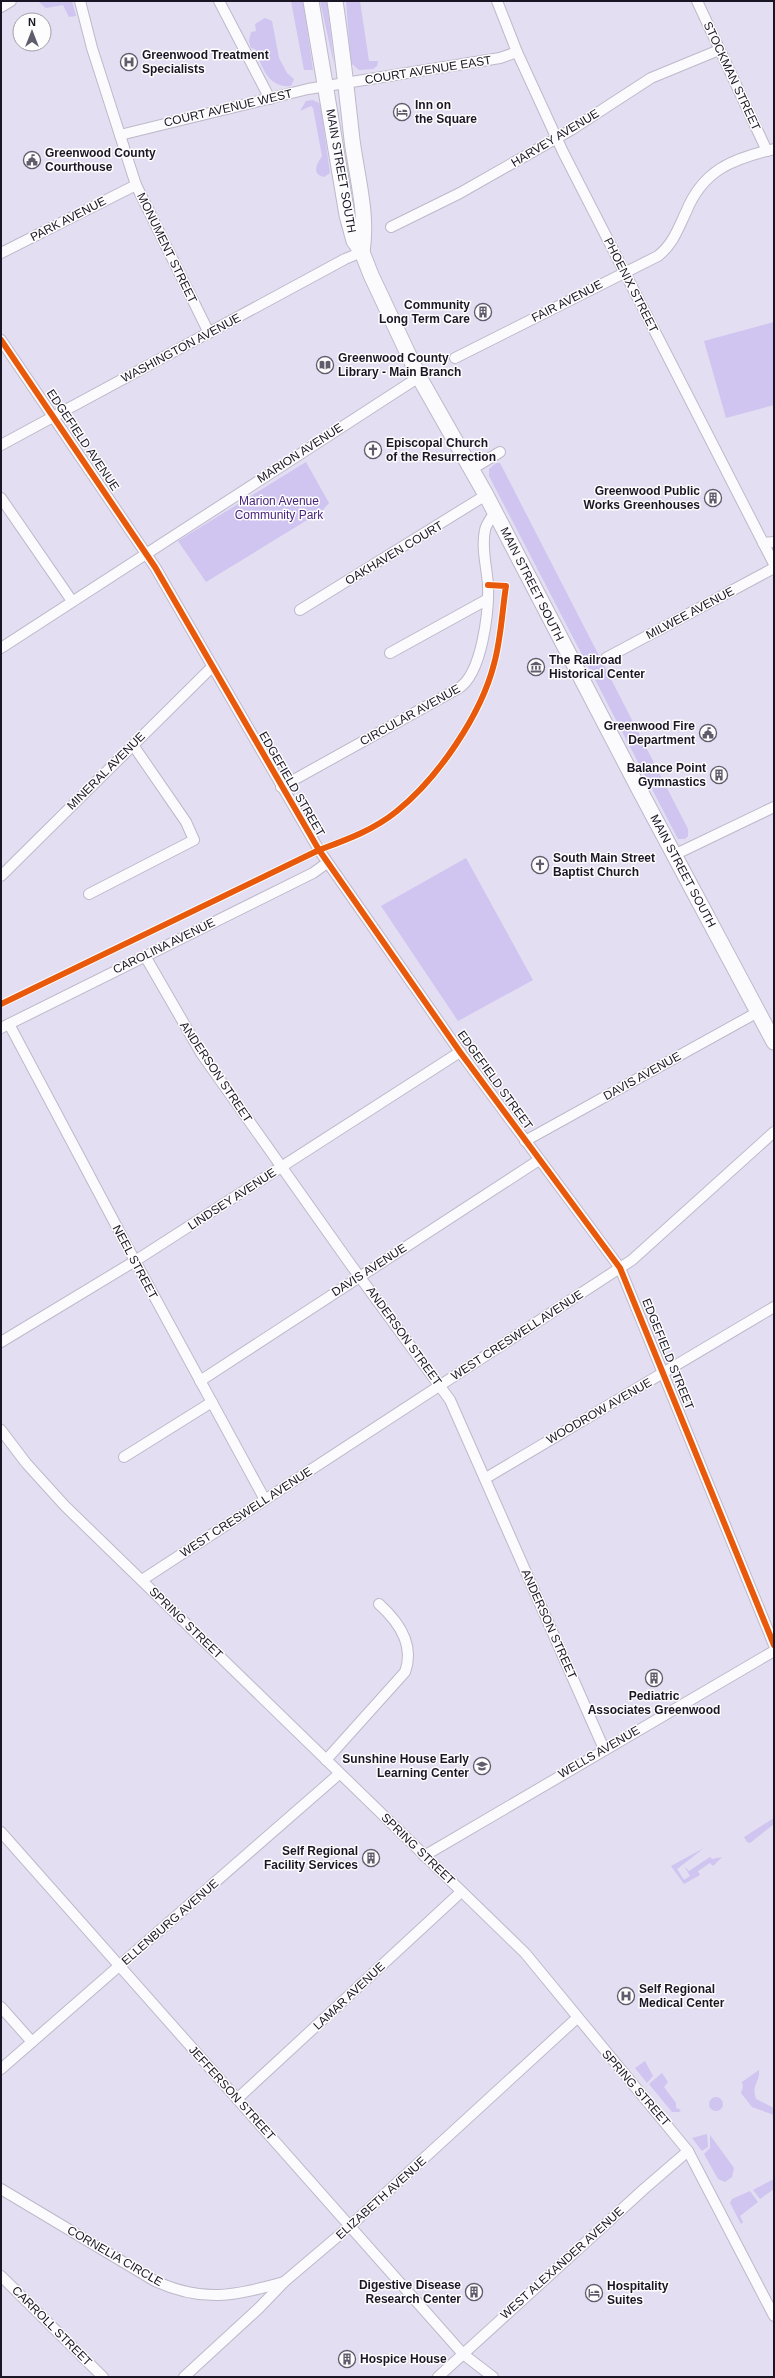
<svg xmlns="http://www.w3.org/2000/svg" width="775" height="2378" font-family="Helvetica,sans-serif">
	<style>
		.green { fill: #d0c4f0 }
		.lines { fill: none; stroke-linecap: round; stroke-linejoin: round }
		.street-casing { stroke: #beb9ca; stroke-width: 12 }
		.primary-casing { stroke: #beb9ca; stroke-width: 17 }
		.street { stroke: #fbfafd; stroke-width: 10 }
		.primary { stroke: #fbfafd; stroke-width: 15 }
		.cycleway-casing { stroke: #fdfdfd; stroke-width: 8 }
		.cycleway { stroke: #e8590c; stroke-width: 6 }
		.labels { text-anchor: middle; stroke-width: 3; stroke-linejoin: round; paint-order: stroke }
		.poi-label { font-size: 12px; font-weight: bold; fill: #1b1625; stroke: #fdfdfd; text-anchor: start }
		.street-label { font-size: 12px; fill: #1b1625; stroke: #fdfdfd }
		.park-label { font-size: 12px; fill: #48247b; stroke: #fdfdfd }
	</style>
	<rect width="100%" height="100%" fill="#e3def1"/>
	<g class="green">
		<polygon points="43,1 72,1 76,16 69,17 63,5 46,8 39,2"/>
		<polygon points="291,1 303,1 313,70 304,70"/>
		<polygon points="320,1 327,1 334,64"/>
		<polygon points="346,1 360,1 369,61 378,61 377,66 373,69 359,70 351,63"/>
		<path d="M265 18 272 21 279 58 287 73 294 79 291 86C268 88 262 67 255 49L251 48 249 41 251 32 256 31 255 24Z"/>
		<path d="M313 100 319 103 321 109 330 173 324 177C311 174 317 164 322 156L313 108 311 106 300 111 306 101Z"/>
		<polygon points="774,322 774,405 726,418 704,341"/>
		<polygon points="306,462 329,503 322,511 206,582 178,541"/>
		<polygon points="496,463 500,463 688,829 688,836 685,839 678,839 489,476 489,469"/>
		<polygon points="466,858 533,980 458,1021 381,906"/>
		<polygon points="774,1818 774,1824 750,1843 747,1842 744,1837"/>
		<polygon points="704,1848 677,1869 684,1880 690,1876 684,1866 689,1871 710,1857 712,1859 722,1857 713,1866 710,1863 698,1871 700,1875 684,1884 671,1866"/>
		<polygon points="645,2061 653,2076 647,2083 635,2068"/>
		<path d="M759 2070C760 2083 751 2084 756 2099L774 2108V2115L752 2107 741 2093 743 2087 742 2082Z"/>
		<polygon points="662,2073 668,2082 664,2087 676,2103 676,2108 681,2110 679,2112 672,2112 649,2084"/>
		<circle cx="716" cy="2104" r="7"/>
		<polygon points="707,2134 708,2147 702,2151 692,2138"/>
		<polygon points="710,2135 734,2168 732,2177 725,2182 718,2179 704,2154 710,2148"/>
		<polygon points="774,2179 774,2189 760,2199 753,2190"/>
		<polygon points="750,2191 758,2202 740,2216 743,2222 741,2224 730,2203 732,2199"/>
	</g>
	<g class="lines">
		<g class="street-casing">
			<g id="street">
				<polyline points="80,1 92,48 136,185 209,333"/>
				<polyline points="219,1 270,99"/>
				<polyline points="497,1 517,52 563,152 774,564"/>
				<polyline points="697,1 767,151"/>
				<polyline points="1,7 11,1"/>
				<polyline points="120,135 308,89 500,58 517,52"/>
				<polyline points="391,227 460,193 571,130 651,78 719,50"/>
				<polyline points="1,253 136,185"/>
				<polyline points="1,340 155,567 319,850 460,1052 620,1268 774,1645"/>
				<path d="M455 358 658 256C673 244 678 229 686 212 703 170 732 159 774 149"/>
				<polyline points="1,445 345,259 362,252"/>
				<polyline points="472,469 500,452"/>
				<polyline points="1,498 72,601"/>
				<polyline points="763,543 774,542"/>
				<polyline points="300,610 486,495"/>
				<polyline points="1,648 419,377"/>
				<polyline points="390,653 488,599"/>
				<polyline points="606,658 774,568"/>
				<path d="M281 787 459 688C482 673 489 612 488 585 487 568 481 548 485 530 486 524 492 517 495 512"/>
				<polyline points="674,855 774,807"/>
				<polyline points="1,876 212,667"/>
				<polyline points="89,894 194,840 186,822 133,745"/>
				<polyline points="145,956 201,1053 351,1265 450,1400 604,1749"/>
				<polyline points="9,1024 135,1261 264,1498"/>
				<polyline points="1,1028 313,873 327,863"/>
				<polyline points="525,1141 758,1012"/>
				<polyline points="1,1342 135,1261 460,1052"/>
				<polyline points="200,1381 539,1160"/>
				<polyline points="1,1430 26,1463 65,1506 525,1953 688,2151 774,2316"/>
				<polyline points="124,1457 212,1402"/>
				<polyline points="486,1478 774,1307"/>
				<polyline points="142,1580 632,1260 774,1132"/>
				<path d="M326 1760 405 1672C415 1645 399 1622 379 1604"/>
				<polyline points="1,1832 463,2354 493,2377"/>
				<polyline points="424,1856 774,1651"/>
				<polyline points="1,2007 32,2042"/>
				<polyline points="1,2069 339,1774"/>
				<polyline points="237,2099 461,1892"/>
				<path d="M1 2189 155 2281C203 2303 235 2296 284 2282"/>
				<polyline points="1,2276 103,2377"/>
				<polyline points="184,2377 259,2308 284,2282 350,2226 577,2018"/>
				<polyline points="438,2377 644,2189 688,2151"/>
			</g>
		</g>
		<g class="primary-casing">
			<g id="primary">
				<polyline points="311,1 347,215 354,241 362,252 371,275 419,377 486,495 639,789 774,1042"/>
				<path d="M335 1C342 47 347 94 352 140 357 178 368 214 362 252"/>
			</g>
		</g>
		<use href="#street" class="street"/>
		<use href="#primary" class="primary"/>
		<g class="cycleway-casing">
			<g id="cycleway">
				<polyline points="1,340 155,567 319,850 460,1052 620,1268 774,1645"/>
				<path d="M1 1004 319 850C346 840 374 830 397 811 438 778 481 715 494 664 501 639 502 612 506 586L488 585"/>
			</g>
		</g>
		<use href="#cycleway" class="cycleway"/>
	</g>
	<defs>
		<g id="hospital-ring" transform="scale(0.9)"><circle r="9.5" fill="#fdfdfd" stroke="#615c6c" stroke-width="1.5"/><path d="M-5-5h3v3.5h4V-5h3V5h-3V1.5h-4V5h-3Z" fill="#615c6c"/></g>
		<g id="hotel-ring" transform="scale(0.9)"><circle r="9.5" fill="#fdfdfd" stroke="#615c6c" stroke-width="1.5"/><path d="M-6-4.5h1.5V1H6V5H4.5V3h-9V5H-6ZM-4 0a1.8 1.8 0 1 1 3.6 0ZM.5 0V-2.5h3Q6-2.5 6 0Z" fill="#615c6c"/></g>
		<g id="civic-ring" transform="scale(0.9)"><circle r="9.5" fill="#fdfdfd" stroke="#615c6c" stroke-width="1.5"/><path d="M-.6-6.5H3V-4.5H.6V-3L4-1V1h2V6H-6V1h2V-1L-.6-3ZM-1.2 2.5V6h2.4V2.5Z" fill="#615c6c"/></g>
		<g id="building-ring" transform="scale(0.9)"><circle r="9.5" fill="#fdfdfd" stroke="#615c6c" stroke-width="1.5"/><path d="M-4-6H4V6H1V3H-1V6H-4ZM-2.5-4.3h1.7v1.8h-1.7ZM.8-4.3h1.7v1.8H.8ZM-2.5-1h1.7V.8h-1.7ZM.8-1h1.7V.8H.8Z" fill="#615c6c"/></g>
		<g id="library-ring" transform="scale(0.9)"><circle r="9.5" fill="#fdfdfd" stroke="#615c6c" stroke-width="1.5"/><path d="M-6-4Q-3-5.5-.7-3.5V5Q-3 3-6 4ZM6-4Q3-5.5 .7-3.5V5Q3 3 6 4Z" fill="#615c6c"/></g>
		<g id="church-ring" transform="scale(0.9)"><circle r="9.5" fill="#fdfdfd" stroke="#615c6c" stroke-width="1.5"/><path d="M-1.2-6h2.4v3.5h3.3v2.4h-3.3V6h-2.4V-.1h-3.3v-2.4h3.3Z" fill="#615c6c"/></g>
		<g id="museum-ring" transform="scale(0.9)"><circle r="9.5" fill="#fdfdfd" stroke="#615c6c" stroke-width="1.5"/><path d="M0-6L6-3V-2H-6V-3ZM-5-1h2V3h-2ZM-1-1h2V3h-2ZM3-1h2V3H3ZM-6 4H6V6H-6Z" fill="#615c6c"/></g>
		<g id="school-ring" transform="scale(0.9)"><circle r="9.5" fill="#fdfdfd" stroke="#615c6c" stroke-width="1.5"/><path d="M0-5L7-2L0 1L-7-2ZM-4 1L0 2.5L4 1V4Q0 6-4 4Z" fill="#615c6c"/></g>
	</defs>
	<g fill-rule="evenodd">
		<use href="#hospital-ring" x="129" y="62"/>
		<use href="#hotel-ring" x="402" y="112"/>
		<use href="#civic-ring" x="32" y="160"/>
		<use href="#building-ring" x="483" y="312"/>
		<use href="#library-ring" x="325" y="365"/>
		<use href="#church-ring" x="373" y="450"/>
		<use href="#building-ring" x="713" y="498"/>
		<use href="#museum-ring" x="536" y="667"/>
		<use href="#civic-ring" x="708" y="733"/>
		<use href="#building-ring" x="719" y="775"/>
		<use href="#church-ring" x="540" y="865"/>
		<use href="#building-ring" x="654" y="1678"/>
		<use href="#school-ring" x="482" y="1766"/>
		<use href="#building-ring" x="371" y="1858"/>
		<use href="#hospital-ring" x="626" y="1996"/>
		<use href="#building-ring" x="474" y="2292"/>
		<use href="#hotel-ring" x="594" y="2293"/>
		<use href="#building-ring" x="347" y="2359"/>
	</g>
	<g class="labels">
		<g class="poi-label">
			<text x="142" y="59">Greenwood Treatment<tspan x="142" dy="14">Specialists</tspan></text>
			<text x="415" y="109">Inn on<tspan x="415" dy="14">the Square</tspan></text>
			<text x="45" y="157">Greenwood County<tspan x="45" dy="14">Courthouse</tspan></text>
			<text x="470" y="309" text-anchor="end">Community<tspan x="470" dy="14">Long Term Care</tspan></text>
			<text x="338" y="362">Greenwood County<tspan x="338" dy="14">Library - Main Branch</tspan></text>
			<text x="386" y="447">Episcopal Church<tspan x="386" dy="14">of the Resurrection</tspan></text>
			<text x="700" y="495" text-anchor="end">Greenwood Public<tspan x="700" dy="14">Works Greenhouses</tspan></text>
			<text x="549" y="664">The Railroad<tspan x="549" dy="14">Historical Center</tspan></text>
			<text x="695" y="730" text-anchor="end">Greenwood Fire<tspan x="695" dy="14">Department</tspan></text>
			<text x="706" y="772" text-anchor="end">Balance Point<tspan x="706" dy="14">Gymnastics</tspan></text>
			<text x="553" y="862">South Main Street<tspan x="553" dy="14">Baptist Church</tspan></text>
			<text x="654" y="1700" text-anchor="middle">Pediatric<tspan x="654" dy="14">Associates Greenwood</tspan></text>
			<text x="469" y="1763" text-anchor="end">Sunshine House Early<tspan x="469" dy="14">Learning Center</tspan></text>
			<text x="358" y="1855" text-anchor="end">Self Regional<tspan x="358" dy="14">Facility Services</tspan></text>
			<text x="639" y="1993">Self Regional<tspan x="639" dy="14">Medical Center</tspan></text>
			<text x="461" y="2289" text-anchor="end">Digestive Disease<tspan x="461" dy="14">Research Center</tspan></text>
			<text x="607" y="2290">Hospitality<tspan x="607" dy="14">Suites</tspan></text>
			<text x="360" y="2363">Hospice House</text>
		</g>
		<g class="street-label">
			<text transform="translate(428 70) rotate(-9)" y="4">COURT AVENUE EAST</text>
			<text transform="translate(732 76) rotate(65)" y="4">STOCKMAN STREET</text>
			<text transform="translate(228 108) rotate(-13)" y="4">COURT AVENUE WEST</text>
			<text transform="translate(555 138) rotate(-31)" y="4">HARVEY AVENUE</text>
			<text transform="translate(341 171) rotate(80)" y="4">MAIN STREET SOUTH</text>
			<text transform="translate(68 219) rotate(-27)" y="4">PARK AVENUE</text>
			<text transform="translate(167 248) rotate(64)" y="4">MONUMENT STREET</text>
			<text transform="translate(631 285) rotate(63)" y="4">PHOENIX STREET</text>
			<text transform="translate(567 301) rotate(-27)" y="4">FAIR AVENUE</text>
			<text transform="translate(181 348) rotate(-28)" y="4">WASHINGTON AVENUE</text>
			<text transform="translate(83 440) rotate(56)" y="4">EDGEFIELD AVENUE</text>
			<text transform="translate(300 453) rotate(-33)" y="4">MARION AVENUE</text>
			<text transform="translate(394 553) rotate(-31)" y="4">OAKHAVEN COURT</text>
			<text transform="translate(532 584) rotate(63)" y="4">MAIN STREET SOUTH</text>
			<text transform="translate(690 613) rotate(-28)" y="4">MILWEE AVENUE</text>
			<text transform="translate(410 715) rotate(-29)" y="4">CIRCULAR AVENUE</text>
			<text transform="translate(106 771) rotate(-45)" y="4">MINERAL AVENUE</text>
			<text transform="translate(292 784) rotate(60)" y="4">EDGEFIELD STREET</text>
			<text transform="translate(683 871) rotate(62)" y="4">MAIN STREET SOUTH</text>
			<text transform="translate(164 946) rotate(-26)" y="4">CAROLINA AVENUE</text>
			<text transform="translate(216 1072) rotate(56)" y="4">ANDERSON STREET</text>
			<text transform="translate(642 1076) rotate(-29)" y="4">DAVIS AVENUE</text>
			<text transform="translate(495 1080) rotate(54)" y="4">EDGEFIELD STREET</text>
			<text transform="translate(232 1199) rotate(-33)" y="4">LINDSEY AVENUE</text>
			<text transform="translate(135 1262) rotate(62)" y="4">NEEL STREET</text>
			<text transform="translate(369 1270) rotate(-33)" y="4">DAVIS AVENUE</text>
			<text transform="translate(517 1335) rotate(-33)" y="4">WEST CRESWELL AVENUE</text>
			<text transform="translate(404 1336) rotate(54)" y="4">ANDERSON STREET</text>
			<text transform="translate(668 1354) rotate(68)" y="4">EDGEFIELD STREET</text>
			<text transform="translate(599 1411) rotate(-30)" y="4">WOODROW AVENUE</text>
			<text transform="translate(246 1512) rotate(-33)" y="4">WEST CRESWELL AVENUE</text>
			<text transform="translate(186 1623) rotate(44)" y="4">SPRING STREET</text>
			<text transform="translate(549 1624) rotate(66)" y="4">ANDERSON STREET</text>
			<text transform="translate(599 1752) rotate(-30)" y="4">WELLS AVENUE</text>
			<text transform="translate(418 1849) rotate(44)" y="4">SPRING STREET</text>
			<text transform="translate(170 1922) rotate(-41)" y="4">ELLENBURG AVENUE</text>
			<text transform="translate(349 1996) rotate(-43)" y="4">LAMAR AVENUE</text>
			<text transform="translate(636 2088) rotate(49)" y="4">SPRING STREET</text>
			<text transform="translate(232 2093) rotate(48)" y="4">JEFFERSON STREET</text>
			<text transform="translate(381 2198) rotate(-42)" y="4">ELIZABETH AVENUE</text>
			<text transform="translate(115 2256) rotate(30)" y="4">CORNELIA CIRCLE</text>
			<text transform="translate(562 2263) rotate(-42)" y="4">WEST ALEXANDER AVENUE</text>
			<text transform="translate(52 2326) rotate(45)" y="4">CARROLL STREET</text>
		</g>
		<g class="park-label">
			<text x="279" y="505">Marion Avenue<tspan x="279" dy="14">Community Park</tspan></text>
		</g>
	</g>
	<rect width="775" height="2378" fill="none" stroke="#1b1625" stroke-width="4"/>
	<g transform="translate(32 32)"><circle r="19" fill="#fdfdfd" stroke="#a3a1a7"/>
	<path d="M0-3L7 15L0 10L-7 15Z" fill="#615c6c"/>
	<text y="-6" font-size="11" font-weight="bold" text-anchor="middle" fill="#1b1625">N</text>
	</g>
</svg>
